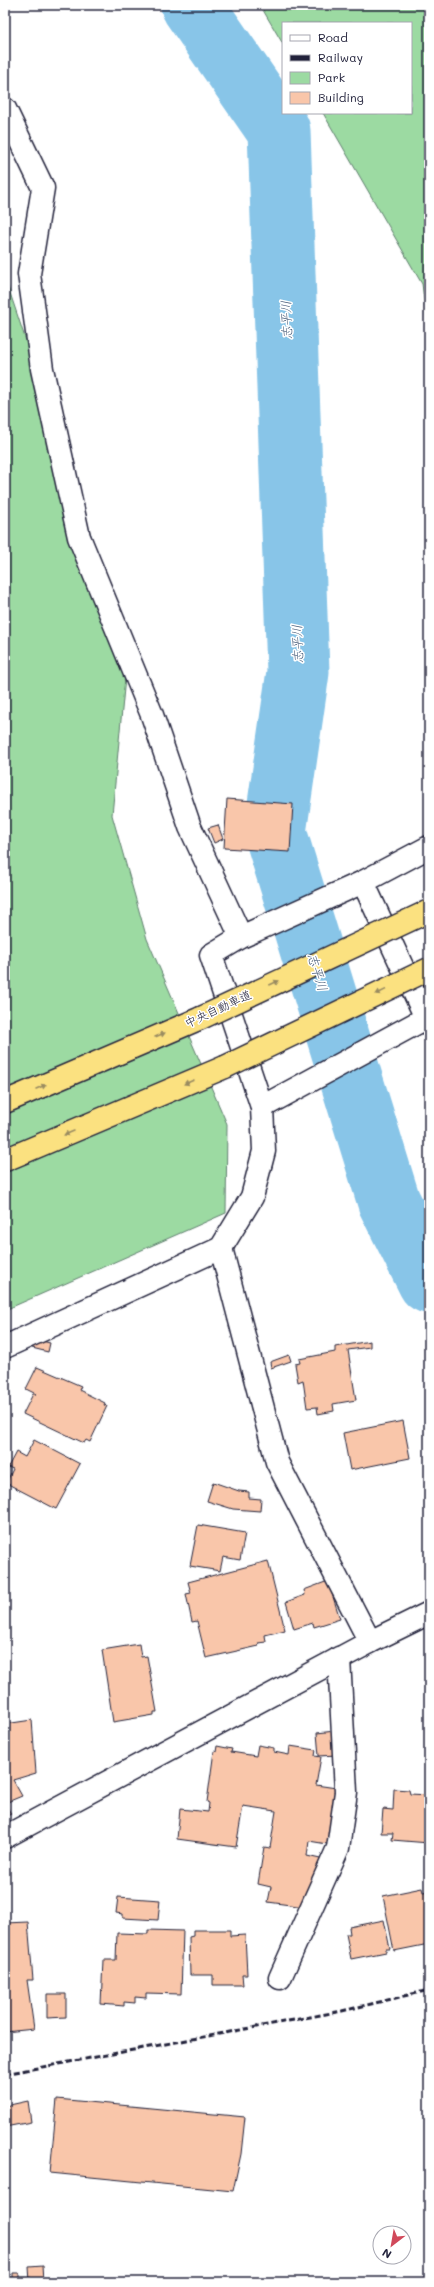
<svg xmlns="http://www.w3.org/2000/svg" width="434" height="2287" font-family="Mali,'Klee One',sans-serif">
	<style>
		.green { fill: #9cdaa2; stroke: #5f7e6e }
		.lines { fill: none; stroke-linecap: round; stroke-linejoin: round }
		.river { stroke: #88c5e8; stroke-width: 63 }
		.building { fill: #f9c6aa; stroke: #22223b }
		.minor-casing { stroke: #22223b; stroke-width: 25 }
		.motorway-casing { stroke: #22223b; stroke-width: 25 }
		.minor { stroke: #fff; stroke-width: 22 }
		.motorway { stroke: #fbe180; stroke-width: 22 }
		.rail { stroke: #22223b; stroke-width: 3; stroke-dasharray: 6 3; stroke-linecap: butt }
		.motorway-bridge-casing { stroke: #22223b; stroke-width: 25; stroke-linecap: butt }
		.motorway-bridge { stroke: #fbe180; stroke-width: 22 }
		.oneway { fill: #998b61 }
		.labels { text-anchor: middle; stroke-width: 3; stroke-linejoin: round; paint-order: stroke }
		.street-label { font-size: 12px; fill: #22223b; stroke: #fff }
		.water-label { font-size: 13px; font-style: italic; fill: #465b78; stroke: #fff }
	</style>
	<rect width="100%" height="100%" fill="#fff"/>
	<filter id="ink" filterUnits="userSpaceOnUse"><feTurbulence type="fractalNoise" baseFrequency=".025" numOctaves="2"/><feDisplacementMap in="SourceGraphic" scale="8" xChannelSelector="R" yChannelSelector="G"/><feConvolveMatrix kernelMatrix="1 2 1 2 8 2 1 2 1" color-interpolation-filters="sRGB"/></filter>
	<g filter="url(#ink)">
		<g class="green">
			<polygon points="260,5 429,5 429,337 422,284 323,113 411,113 411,23 283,23 283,44"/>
			<polygon points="5,278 128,646 112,815 147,939 227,1124 226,1213 5,1310"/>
		</g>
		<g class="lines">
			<polyline class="river" points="192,5 279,131 298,672 275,832 389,1202 429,1282"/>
		</g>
		<g class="building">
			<polygon points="227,799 293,804 290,852 224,848"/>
			<polygon points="218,825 223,839 214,843 208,828"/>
			<polygon points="34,1339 50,1343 48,1352 32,1348"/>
			<polygon points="370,1341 370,1347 348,1350 356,1400 333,1404 334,1411 318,1414 317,1407 307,1408 303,1380 298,1382 295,1364 300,1363 299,1359 335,1352 335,1347"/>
			<polygon points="289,1355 291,1361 271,1368 270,1362"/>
			<polygon points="37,1367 81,1386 79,1390 105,1403 104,1405 107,1406 90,1442 86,1440 84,1443 23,1414 33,1394 36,1394 26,1389"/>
			<polygon points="403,1421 410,1458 350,1470 343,1433"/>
			<polygon points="34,1440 80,1464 56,1509 6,1483 13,1469 8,1467 16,1452 25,1457"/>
			<polygon points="213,1482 239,1491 249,1492 249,1498 261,1499 260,1511 233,1509 207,1501"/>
			<polygon points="198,1525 245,1533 240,1560 223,1557 220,1571 190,1566"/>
			<polygon points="268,1561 285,1630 265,1635 266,1642 258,1643 259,1646 206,1658 197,1621 192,1622 186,1594 191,1593 188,1582"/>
			<polygon points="328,1581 340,1619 314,1627 313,1623 294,1629 286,1602 305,1595 304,1590"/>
			<polygon points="139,1644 141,1657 147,1656 157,1712 154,1712 154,1715 113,1722 102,1650"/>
			<polygon points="32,1720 36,1773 13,1780 22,1796 5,1803 11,1814 5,1817 5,1724"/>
			<polygon points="335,1731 337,1755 319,1756 317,1733"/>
			<polygon points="258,1745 274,1748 274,1752 289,1755 290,1746 316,1750 315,1756 321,1757 316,1785 343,1789 333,1845 309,1841 307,1856 329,1861 305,1907 268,1902 271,1887 258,1884 264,1847 270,1848 276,1811 243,1806 236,1847 177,1839 180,1809 208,1812 209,1803 207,1802 214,1751 216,1752 217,1746 232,1749 231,1752 256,1756"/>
			<polygon points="394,1789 409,1790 410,1794 429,1795 429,1843 392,1840 393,1833 381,1833 383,1809 393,1810"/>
			<polygon points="422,1888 423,1892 429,1891 429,1944 394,1951 383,1896"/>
			<polygon points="118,1897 160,1900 158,1920 123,1918 123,1914 116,1913"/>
			<polygon points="384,1920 390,1949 386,1949 386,1952 351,1959 346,1934 350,1934 349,1927"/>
			<polygon points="28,1922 33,1980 27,1980 34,2029 5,2032 5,1923"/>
			<polygon points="148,1930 183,1931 181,1994 146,1993 146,1998 135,1997 135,2003 124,2002 124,2006 101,2004 103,1960 116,1960 117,1933 148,1934"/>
			<polygon points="193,1930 230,1930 230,1936 245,1935 247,1975 242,1975 243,1985 213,1985 213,1975 190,1975 189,1937 193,1936"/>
			<polygon points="47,1994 66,1994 66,2017 47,2018"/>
			<polygon points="57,2099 245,2117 241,2154 233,2191 50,2173"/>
			<polygon points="28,2101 31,2122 5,2127 5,2106"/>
			<polygon points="43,2266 44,2282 30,2282 29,2267"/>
			<polygon points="13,2273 19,2273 19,2279 24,2278 24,2282 10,2282 10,2279 13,2279"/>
		</g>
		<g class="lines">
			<g class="minor-casing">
				<g id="minor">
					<polyline points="5,109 43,188 29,274 42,369 79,537 152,715 190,827 241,937"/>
					<polyline points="363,882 426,1018 429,1019"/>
					<polyline points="262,1107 426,1018"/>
					<polyline points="221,1248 277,1462 370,1642"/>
					<polyline points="5,1347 221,1248 252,1197 264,1151 262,1107 211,955 241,937 363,882 429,847"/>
					<polyline points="5,1837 370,1642 429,1613"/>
					<polyline points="280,1978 338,1848 346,1792 339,1658"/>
				</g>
			</g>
			<g class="motorway-casing">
				<g id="motorway">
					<polyline points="5,1102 201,1018"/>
					<polyline points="5,1160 225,1067"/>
				</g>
			</g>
			<use href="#minor" class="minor"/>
			<use href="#motorway" class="motorway"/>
			<polyline class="rail" points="5,2074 342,2011 429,1990"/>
			<g class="motorway-bridge-casing">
				<g id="motorway-bridge">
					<polyline points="201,1018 429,911"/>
					<polyline points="225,1067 429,969"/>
				</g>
			</g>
			<use href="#motorway-bridge" class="motorway-bridge"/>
		</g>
		<defs><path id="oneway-solid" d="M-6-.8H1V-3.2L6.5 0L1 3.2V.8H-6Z"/></defs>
		<g class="oneway">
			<use href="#oneway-solid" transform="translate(274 983) rotate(-25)"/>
			<use href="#oneway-solid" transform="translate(381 992) rotate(154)"/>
			<use href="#oneway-solid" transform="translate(160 1035) rotate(-23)"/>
			<use href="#oneway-solid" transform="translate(189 1082) rotate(157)"/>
			<use href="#oneway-solid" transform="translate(41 1087) rotate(-23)"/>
			<use href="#oneway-solid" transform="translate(69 1133) rotate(157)"/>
		</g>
	</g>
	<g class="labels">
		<g class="street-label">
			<text transform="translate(218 1009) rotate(-25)" y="4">中央自動車道</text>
		</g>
		<g class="water-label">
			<text transform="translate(286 320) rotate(-92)" y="5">志平川</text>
			<text transform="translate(297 644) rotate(-92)" y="5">志平川</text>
			<text transform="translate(318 972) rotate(73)" y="5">志平川</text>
		</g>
	</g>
	<rect width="434" height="2287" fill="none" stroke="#fff" stroke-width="20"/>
	<rect x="10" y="10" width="414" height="2267" fill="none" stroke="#22223b" stroke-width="1.5" filter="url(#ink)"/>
	<rect x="282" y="22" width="130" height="92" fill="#ffffff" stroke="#a7a7b1"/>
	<rect x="290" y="35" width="20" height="6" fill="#ffffff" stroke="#a7a7b1"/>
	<text x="318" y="42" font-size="12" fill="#22223b">Road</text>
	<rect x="290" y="55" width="20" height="6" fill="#22223b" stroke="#a7a7b1"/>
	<text x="318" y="62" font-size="12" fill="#22223b">Railway</text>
	<rect x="290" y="72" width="20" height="12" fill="#9cdaa2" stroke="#a7a7b1"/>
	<text x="318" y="82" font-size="12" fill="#22223b">Park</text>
	<rect x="290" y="92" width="20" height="12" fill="#f9c6aa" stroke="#a7a7b1"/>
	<text x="318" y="102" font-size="12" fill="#22223b">Building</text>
	<g transform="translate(392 2245) rotate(211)"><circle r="19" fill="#ffffff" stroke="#a7a7b1"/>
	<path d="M0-3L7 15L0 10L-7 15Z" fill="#d1495b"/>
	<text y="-6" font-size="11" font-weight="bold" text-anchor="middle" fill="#22223b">N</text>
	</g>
</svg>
